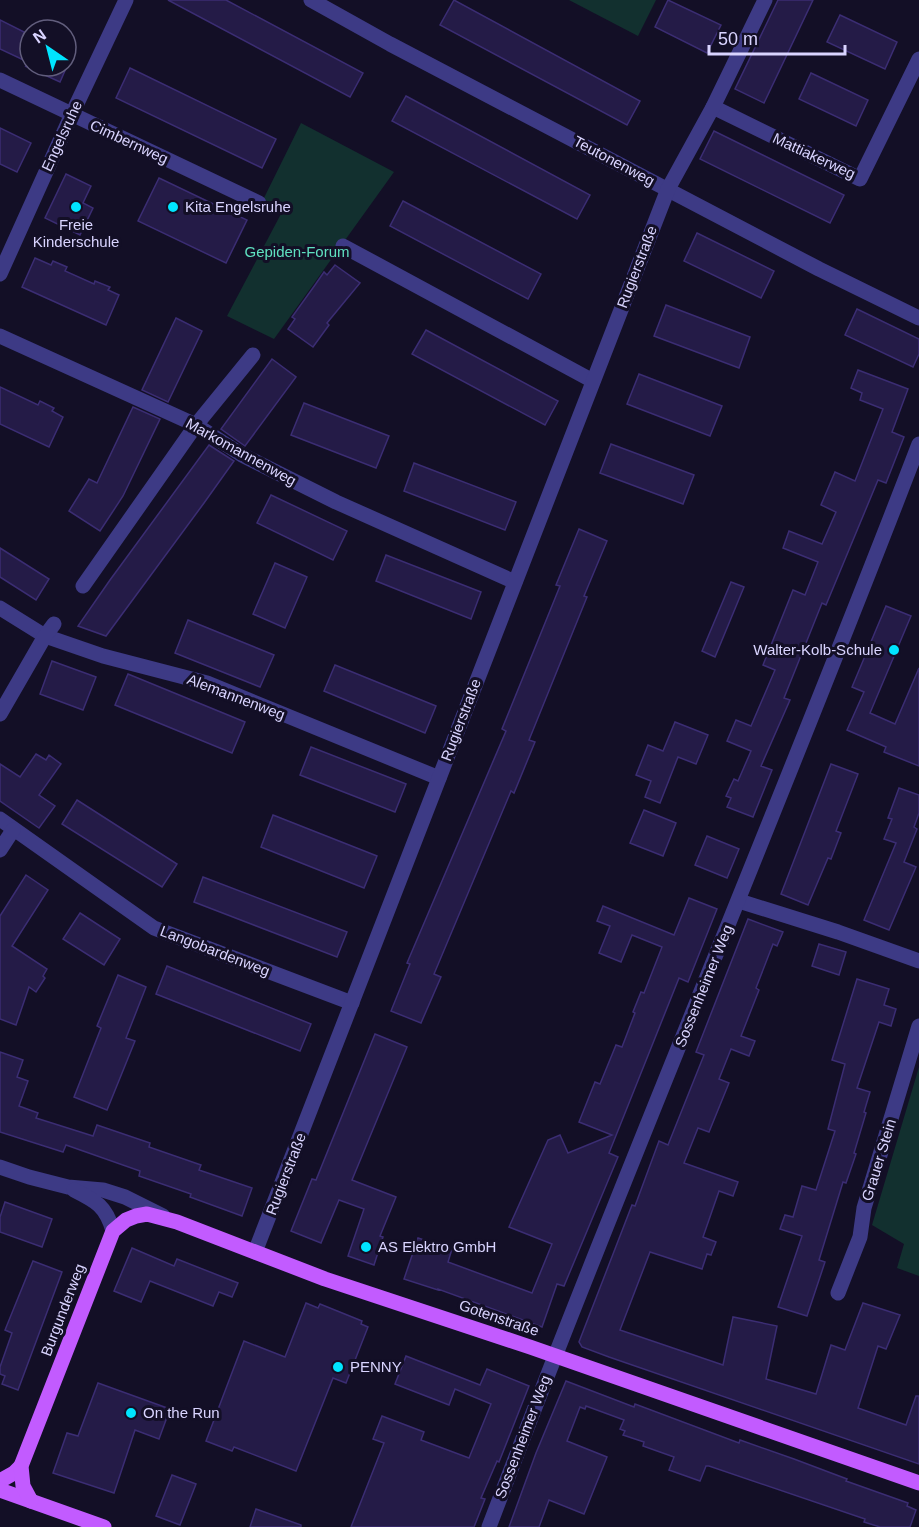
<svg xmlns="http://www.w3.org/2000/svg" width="919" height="1527" font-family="Arial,sans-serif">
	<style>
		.green { fill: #12302f }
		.building { fill: #241b47; stroke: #3b2d73; stroke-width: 1.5 }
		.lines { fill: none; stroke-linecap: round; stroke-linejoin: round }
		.minor { stroke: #3d3a85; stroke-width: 15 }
		.major { stroke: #c25bff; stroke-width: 15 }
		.poi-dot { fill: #00e5ff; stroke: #130f26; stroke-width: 2 }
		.labels { text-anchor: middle; stroke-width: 6; stroke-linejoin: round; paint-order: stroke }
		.street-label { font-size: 15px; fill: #d9d4ff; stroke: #130f26 }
		.poi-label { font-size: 15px; fill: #d9d4ff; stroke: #130f26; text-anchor: start }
		.park-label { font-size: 15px; fill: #5fe0c0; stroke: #130f26 }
	</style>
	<rect width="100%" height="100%" fill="#130f26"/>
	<g class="green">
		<polygon points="569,0 656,0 638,36"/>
		<polygon points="301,123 394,172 274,339 227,316 282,212 262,202"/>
		<polygon points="919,1067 919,1276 897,1268 904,1244 872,1225"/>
	</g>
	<g class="building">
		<polygon points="168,0 226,0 363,73 350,97"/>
		<polygon points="454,0 640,101 627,125 440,25"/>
		<polygon points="668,0 721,25 707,53 655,27"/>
		<polygon points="778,0 813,0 764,103 735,89"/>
		<polygon points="840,15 897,42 885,69 827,42"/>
		<polygon points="0,20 30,35 30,63 0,49"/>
		<polygon points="25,66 67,66 60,82"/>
		<polygon points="130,68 276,139 262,168 116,98"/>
		<polygon points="811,73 868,100 856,126 799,99"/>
		<polygon points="406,96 590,195 577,219 392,121"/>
		<polygon points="0,128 31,143 17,172 0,164"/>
		<polygon points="714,131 844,195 830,223 700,159"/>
		<polygon points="66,174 91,186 83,203 93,208 80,235 45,218"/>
		<polygon points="159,178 247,220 226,263 138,221"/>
		<polygon points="403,201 541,274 528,299 390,226"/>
		<polygon points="697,233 774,271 761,298 684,261"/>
		<polygon points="35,258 51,265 53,261 67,267 65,271 94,284 95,281 110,287 108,290 119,295 106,325 22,287"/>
		<polygon points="335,265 360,283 327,323 329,325 313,347 288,329 295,319 292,317 315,285 324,272 327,275"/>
		<polygon points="666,305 750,337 739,368 654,336"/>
		<polygon points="857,309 919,339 919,354 913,367 845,335"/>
		<polygon points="176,318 202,331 168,402 142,390"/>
		<polygon points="426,330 558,401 545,425 412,354"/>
		<polygon points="272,359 296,377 245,446 221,429"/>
		<polygon points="858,370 908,389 892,432 904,437 886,483 878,480 826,605 822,603 784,698 790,700 761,766 772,770 753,817 727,807 731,798 726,796 734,779 738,781 751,751 727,741 736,720 751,726 775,670 763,665 793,590 805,595 818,562 783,548 789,531 822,544 836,512 821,505 835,472 855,481 883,409 860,400 862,393 851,388"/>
		<polygon points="639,374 722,406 710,436 627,404"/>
		<polygon points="0,387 38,405 40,401 54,408 52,411 63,417 49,447 0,424"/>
		<polygon points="304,403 389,436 376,468 291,435"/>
		<polygon points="133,407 160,419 123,496 100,531 69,511 89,479 97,483"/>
		<polygon points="611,444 694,475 683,504 600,473"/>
		<polygon points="209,445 234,461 204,503 106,636 78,626 110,580"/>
		<polygon points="414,463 516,502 505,530 404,491"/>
		<polygon points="271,495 347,531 333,560 257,523"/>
		<polygon points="579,529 607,541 584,596 587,597 529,740 535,742 514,793 511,791 434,974 441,977 421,1023 391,1011 410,964 407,963 506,731 502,729 560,586 556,585"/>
		<polygon points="0,548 49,579 36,600 0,577"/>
		<polygon points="386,555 481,592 471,619 376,581"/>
		<polygon points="275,563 307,577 285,628 253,614"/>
		<polygon points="731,582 744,587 715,657 702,651"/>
		<polygon points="886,606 911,616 870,713 895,724 919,668 919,766 884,752 886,747 847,730 864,692 852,687"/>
		<polygon points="188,620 274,655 260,687 175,653"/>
		<polygon points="52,661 96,677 83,710 40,694"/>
		<polygon points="335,665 436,706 425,733 324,691"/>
		<polygon points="128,674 245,722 232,753 115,705"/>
		<polygon points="675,722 708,735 696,764 678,757 660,803 645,797 651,781 636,775 648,745 663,751"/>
		<polygon points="311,747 406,784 395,812 300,775"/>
		<polygon points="36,754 46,760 49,755 61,764 39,795 55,806 39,828 0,801 0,764 20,777"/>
		<polygon points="831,764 858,774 836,831 841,833 831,859 828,858 808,905 781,894"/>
		<polygon points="899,788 919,795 919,813 914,827 917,829 904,862 916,867 889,930 864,920 896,843 884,839 892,819 888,818"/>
		<polygon points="77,800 177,864 162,887 62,824"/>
		<polygon points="644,810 676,823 663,856 630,843"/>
		<polygon points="273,815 377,856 364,888 261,847"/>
		<polygon points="707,836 739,849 727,878 695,865"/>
		<polygon points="26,875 48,890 12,946 47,969 43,976 45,978 36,992 29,987 16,1025 0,1019 0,916"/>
		<polygon points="203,877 347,932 337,957 194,902"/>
		<polygon points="689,898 717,909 688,982 679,978 609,1153 618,1157 564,1286 557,1284 542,1327 438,1289 438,1290 404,1279 418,1238 452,1249 448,1262 532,1293 552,1244 509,1227 548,1140 560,1135 568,1153 612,1135 579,1122 595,1082 600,1084 616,1045 622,1047 635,1013 633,1012 641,992 644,993 662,947 632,935 621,962 599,953 610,926 597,921 603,906 674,935"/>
		<polygon points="80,913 120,939 104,965 63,939"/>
		<polygon points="748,919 783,932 777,946 773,944 756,988 759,990 741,1036 755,1041 749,1056 731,1049 719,1079 729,1083 709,1132 698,1128 684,1163 738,1182 733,1196 719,1191 703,1237 716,1242 711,1255 707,1254 702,1269 650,1252 620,1330 723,1365 733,1317 777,1326 766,1379 816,1394 831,1345 845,1350 863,1303 900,1315 886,1349 878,1346 858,1408 906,1425 916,1396 919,1396 919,1464 609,1357 582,1347 579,1342 632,1205 635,1206 659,1141 668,1145 704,1055 696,1052"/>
		<polygon points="819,944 846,952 839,975 812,966"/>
		<polygon points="167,966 311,1024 300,1051 156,994"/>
		<polygon points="118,975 146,987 126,1038 135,1041 107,1110 74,1097 101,1028 97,1026"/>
		<polygon points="857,979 889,989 884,1005 896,1009 891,1026 879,1022 857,1088 870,1092 864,1112 866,1113 854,1153 856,1154 846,1183 843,1182 819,1260 825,1262 807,1316 778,1307 802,1236 780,1229 785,1215 793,1217 802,1186 816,1190 835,1131 828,1129 845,1064 832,1060"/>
		<polygon points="375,1034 407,1047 352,1180 396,1197 380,1236 383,1237 374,1265 348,1256 364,1209 339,1200 321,1243 291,1231 312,1179 316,1180"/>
		<polygon points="0,1052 23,1060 17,1077 28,1081 19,1106 38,1113 36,1118 93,1136 97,1125 150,1143 149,1147 201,1165 199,1170 252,1188 242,1216 190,1197 191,1194 139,1176 140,1171 66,1145 63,1152 0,1132"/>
		<polygon points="5,1202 52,1219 42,1247 0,1232 0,1217"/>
		<polygon points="132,1248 174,1266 177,1259 238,1283 232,1297 219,1292 213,1306 150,1281 141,1302 114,1291"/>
		<polygon points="33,1261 62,1272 18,1390 2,1384 5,1376 0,1374 0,1367 12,1333 5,1330"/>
		<polygon points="306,1303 318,1308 320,1304 362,1321 361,1324 368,1327 346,1383 333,1378 296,1471 234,1447 232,1451 206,1441 244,1341 285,1357"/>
		<polygon points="406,1356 480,1385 487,1369 529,1386 499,1462 497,1461 481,1498 485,1499 474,1527 351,1527 384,1443 373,1439 382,1416 424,1432 421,1440 469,1458 491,1404 455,1389 449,1405 395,1384"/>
		<polygon points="566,1381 634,1407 635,1404 739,1443 740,1440 794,1459 847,1479 846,1481 908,1503 907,1506 916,1510 910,1527 880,1527 864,1522 865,1519 709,1466 706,1466 700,1481 669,1470 674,1457 643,1446 644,1442 623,1435 625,1431 620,1429 624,1420 586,1406 585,1409 580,1407 567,1441 607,1457 584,1514 549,1500 539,1527 509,1527 536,1453"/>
		<polygon points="98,1383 170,1409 159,1439 135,1430 114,1493 53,1473 67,1433 78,1436"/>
		<polygon points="172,1475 196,1484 180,1525 156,1516"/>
		<polygon points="256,1509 301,1525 301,1527 250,1527"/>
	</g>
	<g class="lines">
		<g class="minor">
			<polyline points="311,0 390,44 819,269 919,318"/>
			<polyline points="0,80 259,203"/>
			<polyline points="713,107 860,179 919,59"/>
			<polyline points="343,246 593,381"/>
			<polyline points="0,274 72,114 126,0"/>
			<polyline points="0,336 196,425 242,455 336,502 515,582"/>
			<polyline points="83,586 196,425 253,355"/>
			<polyline points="0,608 45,636 103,656 207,683 439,778"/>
			<polyline points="0,714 45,636 54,624"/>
			<polyline points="0,819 154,928 352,1003"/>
			<polyline points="0,850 13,830"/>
			<polyline points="739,901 838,932 919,961"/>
			<polyline points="0,1167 29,1177 68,1187 103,1190 125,1197 163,1216"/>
			<path d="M74 1190C96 1201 106 1206 113 1231"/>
			<polyline points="255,1252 668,189 713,107 765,0"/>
			<polyline points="838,1293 860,1237 864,1208 919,1026"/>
			<path d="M489 1527C627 1164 780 806 919 444"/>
		</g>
		<g class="major">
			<polyline points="0,1481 14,1473 21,1466"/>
			<polyline points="0,1490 104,1527"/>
			<polyline points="31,1501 23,1486 21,1466 113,1231 126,1220 136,1216 147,1214 177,1222 325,1279 530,1347 919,1483"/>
		</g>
	</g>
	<g class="poi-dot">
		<circle cx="76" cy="207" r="6"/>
		<circle cx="173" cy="207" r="6"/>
		<circle cx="894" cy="650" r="6"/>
		<circle cx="366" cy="1247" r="6"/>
		<circle cx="338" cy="1367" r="6"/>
		<circle cx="131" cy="1413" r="6"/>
	</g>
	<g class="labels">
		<g class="street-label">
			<text transform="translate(62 136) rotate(-65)" y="5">Engelsruhe</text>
			<text transform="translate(129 142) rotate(25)" y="5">Cimbernweg</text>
			<text transform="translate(814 156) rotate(25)" y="5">Mattiakerweg</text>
			<text transform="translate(614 161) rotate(28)" y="5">Teutonenweg</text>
			<text transform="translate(637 267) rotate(-69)" y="5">Rugierstraße</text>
			<text transform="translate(241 452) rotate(29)" y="5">Markomannenweg</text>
			<text transform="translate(236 697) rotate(21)" y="5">Alemannenweg</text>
			<text transform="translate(461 720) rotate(-69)" y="5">Rugierstraße</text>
			<text transform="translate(215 951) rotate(21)" y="5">Langobardenweg</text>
			<text transform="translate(704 986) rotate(-68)" y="5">Sossenheimer Weg</text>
			<text transform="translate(879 1160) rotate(-73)" y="5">Grauer Stein</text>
			<text transform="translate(286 1174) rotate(-69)" y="5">Rugierstraße</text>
			<text transform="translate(63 1310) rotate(-69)" y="5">Burgunderweg</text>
			<text transform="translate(499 1318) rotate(19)" y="5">Gotenstraße</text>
			<text transform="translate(523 1437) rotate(-69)" y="5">Sossenheimer Weg</text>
		</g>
		<g class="poi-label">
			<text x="185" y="212">Kita Engelsruhe</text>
			<text x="76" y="230" text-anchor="middle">Freie<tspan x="76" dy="17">Kinderschule</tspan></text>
			<text x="882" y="655" text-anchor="end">Walter-Kolb-Schule</text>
			<text x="378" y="1252">AS Elektro GmbH</text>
			<text x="350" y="1372">PENNY</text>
			<text x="143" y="1418">On the Run</text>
		</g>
		<g class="park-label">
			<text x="297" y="257">Gepiden-Forum</text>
		</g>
	</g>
	<g transform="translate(48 48) rotate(325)"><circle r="28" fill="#130f26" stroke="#625e7d" stroke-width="1.5"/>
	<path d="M0-4.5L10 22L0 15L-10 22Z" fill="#00e5ff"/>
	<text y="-9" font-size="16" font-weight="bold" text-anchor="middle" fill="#d9d4ff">N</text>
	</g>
	<path d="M709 45v9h136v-9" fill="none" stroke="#d9d4ff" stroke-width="3"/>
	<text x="718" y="45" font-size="18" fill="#d9d4ff" stroke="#130f26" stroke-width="4.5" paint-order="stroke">50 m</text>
</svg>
